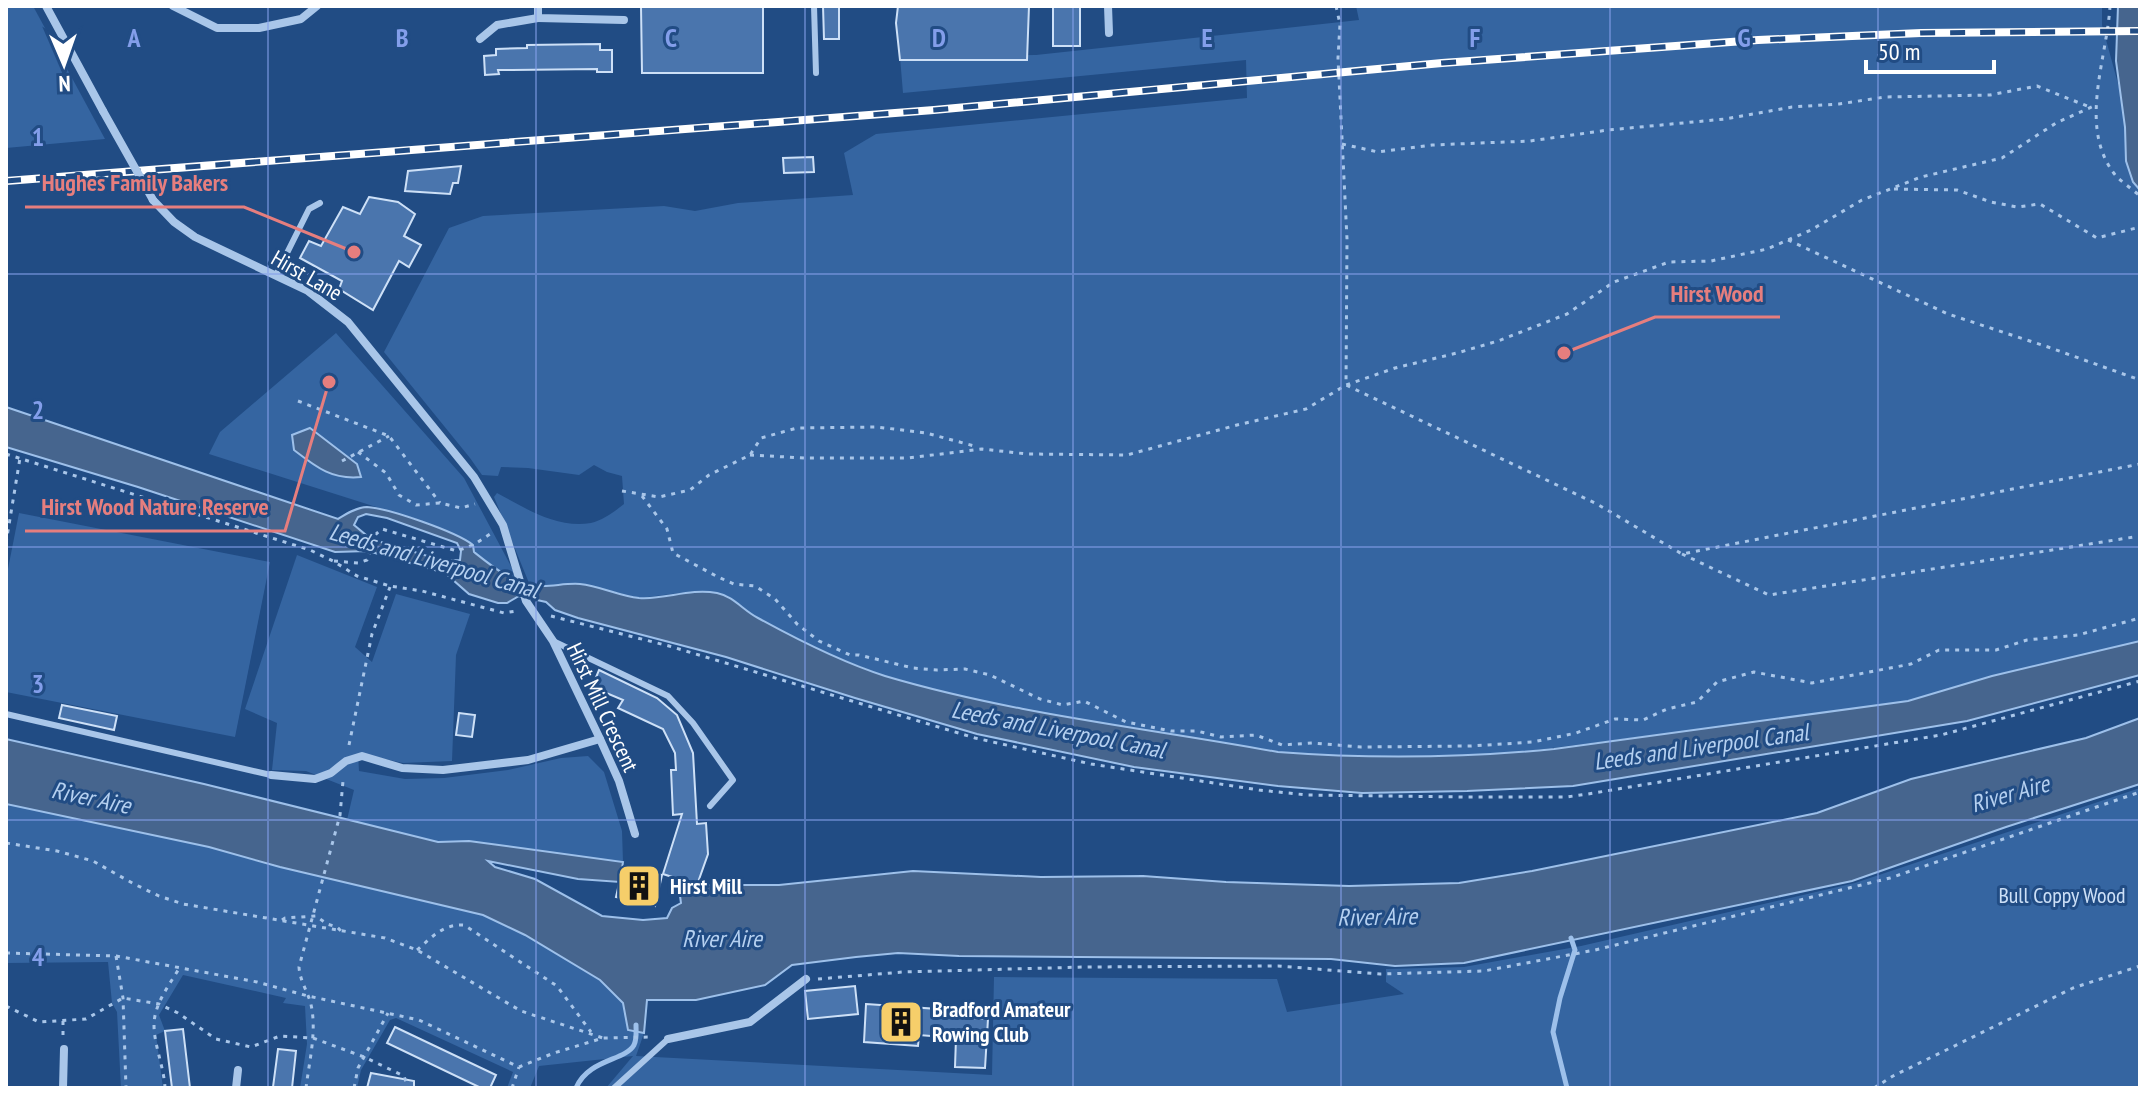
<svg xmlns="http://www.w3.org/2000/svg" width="2146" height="1094" font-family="'PT Sans Narrow',sans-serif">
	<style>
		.green { fill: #3565a1 }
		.water { fill: #46658e; stroke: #9dc0ea; stroke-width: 2; fill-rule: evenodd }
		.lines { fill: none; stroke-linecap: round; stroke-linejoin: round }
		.stream { stroke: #9dc0ea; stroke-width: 5 }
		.building { fill: #4a75ad; stroke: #cde0f7; stroke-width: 2 }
		.path { stroke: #a9c6e9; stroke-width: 3; stroke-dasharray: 4 6; stroke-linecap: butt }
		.service { stroke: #a9c6e9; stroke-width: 6 }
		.minor { stroke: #a9c6e9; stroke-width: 8 }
		.rail-casing { stroke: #fff; stroke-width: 8 }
		.rail { stroke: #214c84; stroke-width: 5; stroke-dasharray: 15; stroke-linecap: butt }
		.minor-bridge { stroke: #a9c6e9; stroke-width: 8 }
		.grid { fill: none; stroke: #839eea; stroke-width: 2; stroke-opacity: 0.55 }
		.labels { text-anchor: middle; stroke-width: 6; stroke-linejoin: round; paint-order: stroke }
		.street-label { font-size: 22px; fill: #fff; stroke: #214c84 }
		.poi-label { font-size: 22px; font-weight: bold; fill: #fff; stroke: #214c84; text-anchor: start }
		.park-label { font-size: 22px; fill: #cde0f7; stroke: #214c84 }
		.water-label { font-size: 24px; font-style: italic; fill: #b5d0f0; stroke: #214c84 }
		.grid-label { font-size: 26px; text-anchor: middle; font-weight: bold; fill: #839eea; stroke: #214c84; stroke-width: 6; stroke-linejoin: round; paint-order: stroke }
		.leader { fill: none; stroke: #e67e7e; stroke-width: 3 }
		.callout-dot { fill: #e67e7e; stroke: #214c84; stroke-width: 3 }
		.callout-label { font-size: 24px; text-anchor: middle; font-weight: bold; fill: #e67e7e; stroke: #214c84; stroke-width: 6; stroke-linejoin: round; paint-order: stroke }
	</style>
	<rect width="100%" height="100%" fill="#214c84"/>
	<g class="green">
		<polygon points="6,6 33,6 105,139 6,148"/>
		<path d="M1356 6H2102V25L2123 102 2140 192V641L1992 676 1908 701 1742 724 1512 753 1418 757 1321 755 1278 752 1089 721 986 702 932 689 882 675 839 658 775 628 753 615 728 596 717 593H679L640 598 582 584 542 586 529 583 494 497 497 493C525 508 557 529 591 523 603 520 614 512 624 504L622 476 607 472 594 465 579 475 528 468 501 467 498 476 482 475 470 458 384 352 449 228 483 216 664 206 695 211 738 203 853 195 844 153 876 134 1247 98 1246 60 903 93 900 57 1036 55 1359 20Z"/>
		<polygon points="336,333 464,478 513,570 514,580 493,567 474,552 473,545 461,537 392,512 209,454 220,432"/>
		<polygon points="19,513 270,562 235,737 6,692 6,579"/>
		<polygon points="297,555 377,587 355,647 372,662 396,594 470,614 456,655 452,761 403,763 358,753 359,771 405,779 444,778 508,770 561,758 588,756 604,772 622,831 623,862 469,841 438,842 347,820 354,790 306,771 272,770 277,723 245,709"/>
		<polygon points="2140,788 2140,1088 606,1088 633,1056 539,1066 530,1088 507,1088 513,1072 396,1018 390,1020 361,1070 357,1088 300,1088 307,1044 305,1006 283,1003 286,998 183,975 159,1015 165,1031 156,1035 163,1088 121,1088 117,1012 112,1003 108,962 6,963 6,804 209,847 280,867 483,915 525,935 600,980 623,1003 628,1030 644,1033 636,1056 992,1075 994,977 1277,979 1287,1012 1404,994 1386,982 1386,969 1464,967 1581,946 1855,883"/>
	</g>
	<g class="water">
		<polygon points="2118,6 2140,6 2140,190 2133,182 2126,161 2125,127 2116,61"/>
		<path d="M6 407 338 519C346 514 357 507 367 507 388 508 457 532 473 545L474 552C494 568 516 586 543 586 555 586 567 583 580 584 600 586 619 596 639 598 665 600 689 588 717 593 733 596 744 611 758 618 798 640 841 662 885 676 1013 714 1147 728 1278 752 1370 759 1462 758 1554 749L1908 701 1992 676 2140 641V675L1967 721 1573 786 1467 791 1362 793 1278 786 1134 767 977 734 855 698 726 657 578 618 555 610 546 602 519 596 507 603H498L469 594 445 573 368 551 335 552 138 487 6 447ZM366 514 387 518 457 543 461 551 460 560 444 561 371 539 354 525 358 517Z"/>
		<path d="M310 428 357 464 361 477C332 480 316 467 294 450L292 435Z"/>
		<polygon points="2140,718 2140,784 2006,827 1852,881 1464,963 1395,966 1331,959 959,956 898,953 856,957 792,965 765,985 696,1000 647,1000 644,1033 628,1030 623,1003 600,980 525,935 483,915 280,867 209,847 6,804 6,739 204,784 438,842 469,841 623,862 620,882 578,879 488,861 495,867 535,879 602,916 643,920 667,918 672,908 681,903 680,896 684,885 779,885 913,871 1041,877 1143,876 1226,882 1349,886 1459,883 1532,871 1817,813 1911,779 2086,738"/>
	</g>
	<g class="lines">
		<g class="stream">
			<path d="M576 1088C588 1059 625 1061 634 1045 637 1039 636 1032 636 1025"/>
			<polyline points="1567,1088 1553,1032 1560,998 1575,950 1571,938"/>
		</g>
	</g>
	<g class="building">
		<polygon points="641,6 763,6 763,73 642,73"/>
		<polygon points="823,6 839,6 839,39 824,39"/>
		<polygon points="898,6 1029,6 1027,60 900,60 896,23"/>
		<rect x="1053" y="6" width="27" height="40"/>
		<polygon points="600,44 600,50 612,50 612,72 597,72 597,69 512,70 498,70 499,74 485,75 484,56 496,55 496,49 527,48 527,45"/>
		<polygon points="813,157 814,172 784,173 783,158"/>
		<polygon points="461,166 458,183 453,183 450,194 405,191 408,171"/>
		<polygon points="369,197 398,202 415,214 404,236 421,245 409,267 399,261 373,310 339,289 342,281 300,258 309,241 321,246 343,207 360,214"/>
		<polygon points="599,670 657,698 677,715 693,753 697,824 706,823 708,854 697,885 663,874 682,814 673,815 671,770 676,770 675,753 663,729 618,708 623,700 592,687"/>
		<polygon points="62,705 117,716 114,730 59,718"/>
		<polygon points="459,713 475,715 472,737 456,735"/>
		<polygon points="623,866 662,875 655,906 616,897"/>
		<polygon points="855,986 858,1014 808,1019 805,991"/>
		<polygon points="866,1004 938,1009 938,1016 988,1019 985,1068 955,1067 956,1038 919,1035 918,1046 864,1042"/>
		<polygon points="395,1027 496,1075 490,1088 481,1088 387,1043"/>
		<polygon points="183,1029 190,1088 172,1088 165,1031"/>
		<polygon points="278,1049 296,1051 292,1088 273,1087"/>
		<polygon points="371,1073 414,1081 414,1088 367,1088"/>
	</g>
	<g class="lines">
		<g class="path">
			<polyline points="1336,6 1340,24 1338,58 1347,239 1346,385 1395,368 1457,353 1498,341 1567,314 1614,282 1669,262 1711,261 1767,249 1811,230 1862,200 1921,177 2002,158 2056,123 2096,105"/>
			<path d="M2110 6C2107 60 2077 128 2116 176 2123 183 2132 189 2140 196"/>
			<polyline points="1342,144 1378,152 1432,145 1530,141 1608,130 1725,119 1792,107 1839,104 1885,97 1990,95 2037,86 2092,108"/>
			<polyline points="1894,189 1957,190 1991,202 2017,207 2040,204 2097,238 2140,227"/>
			<polyline points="1788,240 1948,314 2048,347 2140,380"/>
			<polyline points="298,401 389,436 440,503"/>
			<polyline points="358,452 386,473 399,495 416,505 440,503 461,508 475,504"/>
			<polyline points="6,454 310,550 333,561 357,576 390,586 422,591 504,613 516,611"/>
			<polyline points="750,455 805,458 908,458 982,449 1027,454 1127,455 1237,425 1306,409 1346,385 1597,504 1682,554 2140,464"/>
			<polyline points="342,461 389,436"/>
			<polyline points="622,491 659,497 690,490 709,475 750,455 761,438 797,428 877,427 926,433 978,447"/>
			<polyline points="642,496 667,529 673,553 718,577 734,584 755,586 775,599 797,624 819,641 850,655 859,655 913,668 937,670 965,669 990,675 1040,699 1063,705 1084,701 1126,722 1171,731 1197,731 1221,737 1256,735 1282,745 1313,743 1361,747 1471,746 1533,742 1576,733 1615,719 1643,720 1667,709 1697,702 1717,682 1754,672 1812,683 1911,664 1939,650 1996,650 2027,640 2078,635 2140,618"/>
			<polyline points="6,543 20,458"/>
			<polyline points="1682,554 1769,595 2140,536"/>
			<polyline points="334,561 358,563 367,560 376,534 382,529 457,551 475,544 493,532"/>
			<polyline points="551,616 669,646 975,738 1091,764 1259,790 1307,795 1466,797 1566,797 1588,794 1941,735 2140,681"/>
			<polyline points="349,745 372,634 390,587"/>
			<polyline points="6,843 57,851 93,861 134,884 159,896 183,904 385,938 417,950 521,1011 603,1038"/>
			<polyline points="282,920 285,918 316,916 327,924 337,927 341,931"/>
			<path d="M417 950C432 937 443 924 464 925L557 986 591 1032"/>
			<polyline points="6,953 116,956 257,982 308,996 419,1020 519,1067 554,1053 603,1038 652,1037"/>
			<polyline points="116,956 123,998 126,1088"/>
			<polyline points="818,979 903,972 1085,967 1278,966 1380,974 1484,971 1595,950 1890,878 2140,792"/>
			<polyline points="6,1006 39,1022 86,1019 123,998 159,1004 178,1013 216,1039 251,1047 280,1036 313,1038 364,1057 404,1076 408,1088"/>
			<polyline points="63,1021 63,1037"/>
			<path d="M165 1088C164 1067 154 1045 154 1025 154 1004 170 984 180 967"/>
			<path d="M306 1088C309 1063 316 1035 312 1010 310 994 300 983 299 967L340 815 343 781"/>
			<polyline points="354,1088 358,1068 388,1013"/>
			<polyline points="512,1088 519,1067"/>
			<polyline points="1874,1088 1893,1076 2073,988 2140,966"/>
		</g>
		<g class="service">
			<polyline points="814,6 816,73"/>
			<polyline points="276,275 309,209 320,203"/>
			<polyline points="553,641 668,696 693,723 733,780 710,806"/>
			<polyline points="6,714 271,775"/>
			<polyline points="614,1088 668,1039"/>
		</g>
		<g class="minor">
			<polyline points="46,6 103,111"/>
			<polyline points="173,6 217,28 259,28 301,19 317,6"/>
			<polyline points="538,6 538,18 624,20"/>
			<polyline points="1108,6 1109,33"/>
			<polyline points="480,39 497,25 538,18"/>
			<polyline points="153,200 174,222 195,237 308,291 348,322 474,477 503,525 526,601 553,641 600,739 619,781 635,834"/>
			<polyline points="271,775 315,779 331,773 346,761 362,756 402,768 443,770 528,760 600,739"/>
			<polyline points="668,1039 750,1022 806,979"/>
			<polyline points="63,1088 64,1049"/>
			<polyline points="236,1088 238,1070"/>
		</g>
		<g class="rail-casing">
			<polyline id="rail" points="6,181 934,110 1442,63 1758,40 1921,33 2140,31"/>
		</g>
		<use href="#rail" class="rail"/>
		<polyline class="minor-bridge" points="103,111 153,200"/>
	</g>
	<path class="grid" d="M268 6V1088M536 6V1088M805 6V1088M1073 6V1088M1341 6V1088M1610 6V1088M1878 6V1088M6 274H2140M6 547H2140M6 820H2140"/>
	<defs>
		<g id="building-square" transform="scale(2.3)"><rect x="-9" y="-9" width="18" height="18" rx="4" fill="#f6ce6a" stroke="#214c84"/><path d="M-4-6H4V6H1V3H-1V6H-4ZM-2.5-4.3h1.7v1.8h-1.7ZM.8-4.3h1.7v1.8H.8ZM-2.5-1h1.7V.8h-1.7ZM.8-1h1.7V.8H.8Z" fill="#111"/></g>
	</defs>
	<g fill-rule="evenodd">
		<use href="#building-square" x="639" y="886"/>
		<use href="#building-square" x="901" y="1022"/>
	</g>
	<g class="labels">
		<g class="street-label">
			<text transform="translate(307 275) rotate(30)" y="8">Hirst Lane</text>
			<text transform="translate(603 707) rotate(65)" y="8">Hirst Mill Crescent</text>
		</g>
		<g class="poi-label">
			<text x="670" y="894">Hirst Mill</text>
			<text x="932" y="1017">Bradford Amateur<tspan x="932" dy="25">Rowing Club</tspan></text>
		</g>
		<g class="park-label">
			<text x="2062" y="903">Bull Coppy Wood</text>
		</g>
		<g class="water-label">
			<text transform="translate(434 561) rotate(16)" y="8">Leeds and Liverpool Canal</text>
			<text transform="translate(1058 730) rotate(11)" y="8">Leeds and Liverpool Canal</text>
			<text transform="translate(1701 747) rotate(-8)" y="8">Leeds and Liverpool Canal</text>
			<text transform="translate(2010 794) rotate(-16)" y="8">River Aire</text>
			<text transform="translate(91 798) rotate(12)" y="8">River Aire</text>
			<text transform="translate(1377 917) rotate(-1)" y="8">River Aire</text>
			<text x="722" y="947">River Aire</text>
		</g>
	</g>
	<g class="grid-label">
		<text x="134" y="47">A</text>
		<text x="402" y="47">B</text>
		<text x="671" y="47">C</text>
		<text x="939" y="47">D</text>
		<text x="1207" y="47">E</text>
		<text x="1475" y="47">F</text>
		<text x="1744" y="47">G</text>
		<text x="38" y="146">1</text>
		<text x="38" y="419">2</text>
		<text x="38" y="693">3</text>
		<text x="38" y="966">4</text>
	</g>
	<path class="leader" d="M354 252L244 207H25M1564 353L1655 317H1780M329 382L285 531H25"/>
	<g class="callout-dot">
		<circle cx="354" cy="252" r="8"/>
		<circle cx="1564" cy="353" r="8"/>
		<circle cx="329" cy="382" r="8"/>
	</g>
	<g class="callout-label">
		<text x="135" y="191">Hughes Family Bakers</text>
		<text x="1717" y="302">Hirst Wood</text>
		<text x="155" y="515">Hirst Wood Nature Reserve</text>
	</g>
	<rect width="2146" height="1094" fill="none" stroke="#ffffff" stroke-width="16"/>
	<g transform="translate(64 64) rotate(178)" stroke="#214c84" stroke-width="6" paint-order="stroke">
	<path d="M0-6L14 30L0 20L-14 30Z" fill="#ffffff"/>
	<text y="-12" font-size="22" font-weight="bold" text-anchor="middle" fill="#ffffff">N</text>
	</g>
	<path d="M1866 60v12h128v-12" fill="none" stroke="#ffffff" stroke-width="4"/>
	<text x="1878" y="60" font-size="24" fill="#ffffff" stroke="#214c84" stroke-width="6" paint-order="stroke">50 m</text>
</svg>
